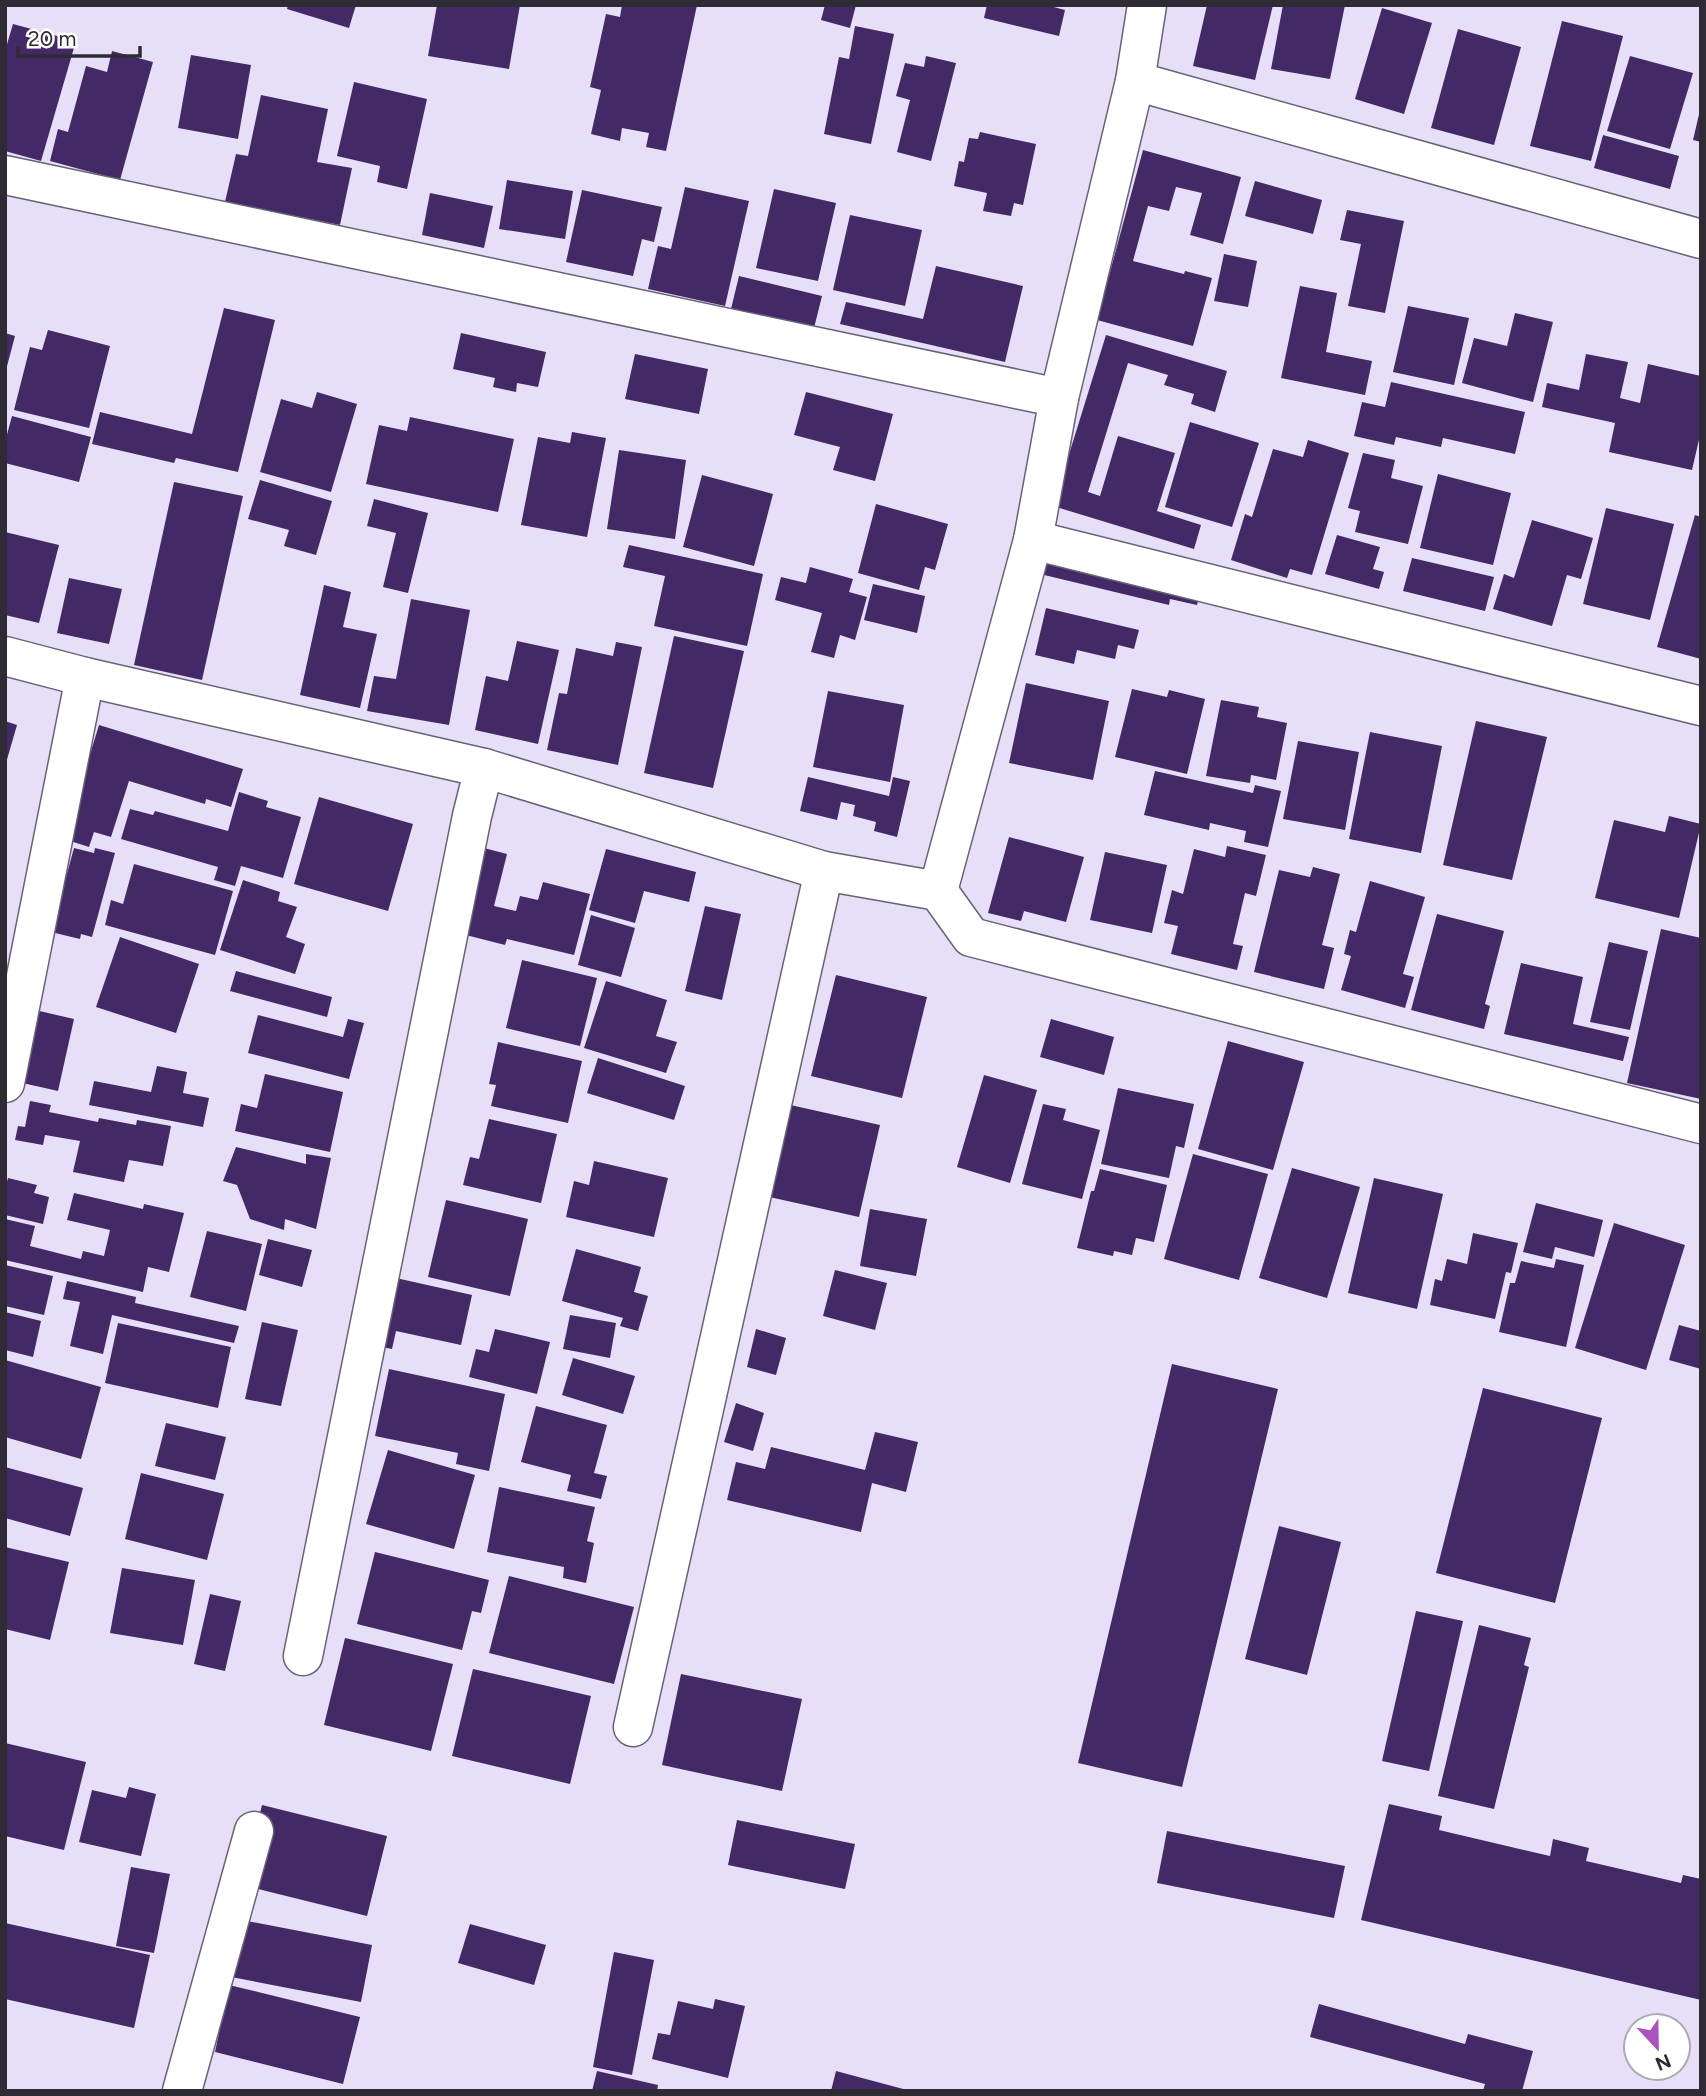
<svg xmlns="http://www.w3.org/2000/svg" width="1706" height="2096" font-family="Figtree,sans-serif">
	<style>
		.building { fill: #432a66 }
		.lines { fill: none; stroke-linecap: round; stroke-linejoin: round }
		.minor-casing { stroke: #696277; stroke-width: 41 }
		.minor { stroke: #fff; stroke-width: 38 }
	</style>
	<rect width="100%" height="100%" fill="#e7dff7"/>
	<g class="building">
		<polygon points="288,5 356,5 349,28 287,9"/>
		<polygon points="437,5 520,5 509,69 428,56"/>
		<polygon points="622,5 697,5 666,151 646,147 649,133 622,128 620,141 591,134 601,90 590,87 606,14 620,17"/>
		<polygon points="825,5 856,5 850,28 821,20"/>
		<polygon points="987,5 1046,5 1065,10 1059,36 984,18"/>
		<polygon points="1207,5 1273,5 1255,80 1193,66"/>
		<polygon points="1283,5 1345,5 1330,79 1271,69"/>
		<polygon points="1382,8 1432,23 1404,114 1355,99"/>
		<polygon points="1562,21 1623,36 1591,161 1530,146"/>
		<polygon points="13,24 76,41 41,161 5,151 5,51"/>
		<polygon points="855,26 894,34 871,144 824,134 839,57 849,59"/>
		<polygon points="1458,29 1521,47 1494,145 1431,128"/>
		<polygon points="112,51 153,62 120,180 50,161 58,129 68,132 86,66 107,72"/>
		<polygon points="191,55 251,65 238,139 178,128"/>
		<polygon points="926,56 956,63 931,161 897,152 910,100 896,96 905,63 924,67"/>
		<polygon points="1630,56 1693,73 1670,149 1607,131"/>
		<polygon points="354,82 427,99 407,189 377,182 380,166 337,156"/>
		<polygon points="261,95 328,109 317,162 352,168 340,225 225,202 236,154 248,156"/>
		<polygon points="1700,110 1701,110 1701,142 1693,140"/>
		<polygon points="980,132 1036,144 1023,205 1014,203 1011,216 983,211 987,193 954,186 959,161 964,162 969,138 978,139"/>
		<polygon points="1603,135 1679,156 1670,189 1594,168"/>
		<polygon points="1143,150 1241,177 1223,244 1190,235 1202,193 1176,187 1169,211 1148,206 1133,261 1184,274 1185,271 1212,278 1193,346 1097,320"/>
		<polygon points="507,180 573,191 565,239 499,229"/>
		<polygon points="1255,181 1322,200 1313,234 1245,216"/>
		<polygon points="685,187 749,201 725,306 648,289 658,246 671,249"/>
		<polygon points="774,189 836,203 818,281 756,268"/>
		<polygon points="582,190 662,207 654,242 642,239 633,276 566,262"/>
		<polygon points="430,193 493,206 484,248 422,235"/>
		<polygon points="1347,210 1404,221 1385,313 1348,306 1361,244 1340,240"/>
		<polygon points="850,215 922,230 905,306 833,290"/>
		<polygon points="1224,254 1257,261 1248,307 1214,301"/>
		<polygon points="936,266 1023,286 1005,362 840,324 846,302 923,319"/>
		<polygon points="739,276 822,296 814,328 731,309"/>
		<polygon points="1300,286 1337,293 1326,352 1372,361 1365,395 1281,378"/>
		<polygon points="1408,306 1469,318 1454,385 1393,372"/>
		<polygon points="224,308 275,320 238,472 176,458 174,463 92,444 100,412 192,434"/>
		<polygon points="1515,313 1553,322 1533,402 1462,383 1474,338 1507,346"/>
		<polygon points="48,330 110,346 89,428 14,410 30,347 42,350"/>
		<polygon points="5,333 15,336 6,370 5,370"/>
		<polygon points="461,333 546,352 538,387 517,383 516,392 493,387 495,378 453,369"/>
		<polygon points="1106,335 1227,371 1215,412 1191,404 1194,394 1164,385 1168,375 1128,363 1088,492 1100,496 1118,436 1175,453 1157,511 1201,525 1194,549 1053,506"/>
		<polygon points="635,354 708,369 699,414 625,399"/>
		<polygon points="1586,354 1628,362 1620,398 1640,403 1648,364 1701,376 1701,431 1692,470 1609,452 1615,423 1542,407 1547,383 1579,390"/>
		<polygon points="1391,382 1525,412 1515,454 1443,438 1441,447 1396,437 1394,445 1354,436 1362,402 1385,407"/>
		<polygon points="317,392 357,404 331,492 260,472 281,399 312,408"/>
		<polygon points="806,392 893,414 875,481 833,470 840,447 794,435"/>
		<polygon points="12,416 91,437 79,482 5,463 5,442"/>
		<polygon points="410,417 514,439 498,512 366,484 379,425 407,431"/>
		<polygon points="1190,422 1259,443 1232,527 1165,507"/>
		<polygon points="572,432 606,438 587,537 521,525 538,437 570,443"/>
		<polygon points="1308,440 1349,453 1312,575 1290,569 1287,578 1231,560 1245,514 1252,517 1273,449 1303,457"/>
		<polygon points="619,450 686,460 675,539 607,529"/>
		<polygon points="1363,453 1395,460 1391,478 1423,486 1408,544 1355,532 1360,511 1348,508"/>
		<polygon points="1438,474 1511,493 1493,565 1420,548"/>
		<polygon points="702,475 773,494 754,566 683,547"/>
		<polygon points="260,480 332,501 316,555 284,546 289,530 248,519"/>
		<polygon points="174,482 243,496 202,680 134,665"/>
		<polygon points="374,499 428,513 408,593 383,587 396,533 367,526"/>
		<polygon points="876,504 948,524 935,570 925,567 919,590 858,573"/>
		<polygon points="1606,508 1674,524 1650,620 1583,604"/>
		<polygon points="1695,515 1701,517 1701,659 1657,647"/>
		<polygon points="1532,520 1593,538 1581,579 1567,575 1552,626 1493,609 1504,574 1514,578"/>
		<polygon points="5,532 59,545 39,623 5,615"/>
		<polygon points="1337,535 1380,547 1373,569 1384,572 1379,589 1325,574"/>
		<polygon points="1048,537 1202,586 1197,605 1170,599 1169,605 1040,574"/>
		<polygon points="629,545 763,574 747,646 654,626 665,576 623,567"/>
		<polygon points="1412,558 1494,577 1485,611 1403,591"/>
		<polygon points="810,567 853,579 849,592 867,597 855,640 840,635 834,658 811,652 822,613 775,600 781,577 806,583"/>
		<polygon points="69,578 122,589 109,644 57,633"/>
		<polygon points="873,584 925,596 917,633 864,620"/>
		<polygon points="324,585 351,592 343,627 377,634 360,708 300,695"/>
		<polygon points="411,599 470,610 449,725 367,711 374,676 396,679"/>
		<polygon points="1046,608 1139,630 1134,649 1118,645 1115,659 1077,650 1074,664 1035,655"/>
		<polygon points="674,636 744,651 713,788 644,773"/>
		<polygon points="517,641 559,650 538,744 475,730 486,676 508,681"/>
		<polygon points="616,642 642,647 618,765 547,750 559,693 567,694 576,648 613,656"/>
		<polygon points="1026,683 1109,701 1093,780 1009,763"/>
		<polygon points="1132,689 1167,697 1169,690 1205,699 1187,774 1115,757"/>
		<polygon points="828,691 904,705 890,782 813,767"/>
		<polygon points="1221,700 1259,707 1257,717 1287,723 1276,780 1251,775 1250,783 1206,776"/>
		<polygon points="5,721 17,725 6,763 5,763"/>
		<polygon points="1476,721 1547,737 1512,880 1443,865"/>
		<polygon points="99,725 243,769 231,807 206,799 205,804 129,781 111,837 94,832 89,847 64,839"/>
		<polygon points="1370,732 1442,746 1421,853 1349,839"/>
		<polygon points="1298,741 1359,752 1345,830 1283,819"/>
		<polygon points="1155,771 1253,793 1255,785 1281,791 1268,847 1244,842 1246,831 1210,823 1209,830 1144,815"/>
		<polygon points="808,777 889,796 893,777 910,781 897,837 874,831 876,822 853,816 855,805 841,802 837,820 800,811"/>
		<polygon points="239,792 268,801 266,807 301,817 283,878 241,866 235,886 214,880 218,867 121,839 130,809 153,815 155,811 228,831"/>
		<polygon points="319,797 413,824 388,911 294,884"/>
		<polygon points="1669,816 1701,824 1679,918 1595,898 1614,820 1665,832"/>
		<polygon points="1009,837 1084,857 1066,922 1024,911 1021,921 988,913"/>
		<polygon points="1227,846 1266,855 1256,896 1245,893 1233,944 1243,946 1237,970 1171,954 1178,926 1164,923 1172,890 1183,894 1194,849 1225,857"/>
		<polygon points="74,848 94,853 95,848 115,853 92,937 81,934 80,939 51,932"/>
		<polygon points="484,848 507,854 494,906 516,911 520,896 538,900 543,882 590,894 574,955 507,939 505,945 462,934"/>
		<polygon points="606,849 696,872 689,902 644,891 635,923 589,910"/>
		<polygon points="1105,852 1167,865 1152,933 1090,920"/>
		<polygon points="134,864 233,891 215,955 105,925 111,900 123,904"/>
		<polygon points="1313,867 1340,874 1322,945 1334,948 1324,989 1254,972 1279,870 1310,877"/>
		<polygon points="243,880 280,892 278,901 297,907 286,937 305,944 295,974 220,950"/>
		<polygon points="1370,881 1425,897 1403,974 1414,977 1405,1008 1341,990 1351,956 1344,954 1350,930 1356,932"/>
		<polygon points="705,906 741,914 722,1000 685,991"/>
		<polygon points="1437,914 1504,931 1485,1004 1490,1006 1484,1029 1411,1010"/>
		<polygon points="591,915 635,928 621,977 578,965"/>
		<polygon points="1661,929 1701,938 1701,1099 1627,1083"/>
		<polygon points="120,937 199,964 176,1033 96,1007"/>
		<polygon points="1609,942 1648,951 1630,1030 1590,1022"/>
		<polygon points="522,960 597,978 580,1046 506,1028"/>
		<polygon points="1521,963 1583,977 1573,1024 1629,1037 1623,1061 1504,1034"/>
		<polygon points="236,971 332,997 327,1017 230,991"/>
		<polygon points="836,975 927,997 902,1098 811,1076"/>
		<polygon points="606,981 667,1000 656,1036 677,1042 666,1073 584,1048"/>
		<polygon points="35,1010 74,1019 58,1091 18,1082"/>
		<polygon points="258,1015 343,1037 348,1019 364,1023 349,1079 248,1053"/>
		<polygon points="1051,1019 1114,1037 1104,1075 1040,1057"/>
		<polygon points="1228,1041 1304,1062 1273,1170 1198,1149"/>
		<polygon points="498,1042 582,1061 568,1123 491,1106 496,1085 489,1084"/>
		<polygon points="598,1058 685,1086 674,1120 587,1093"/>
		<polygon points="157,1066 187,1072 183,1093 209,1098 203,1127 89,1105 94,1081 151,1092"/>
		<polygon points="265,1074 343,1092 330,1152 235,1131 241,1104 257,1108"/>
		<polygon points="984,1075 1037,1090 1010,1183 957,1167"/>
		<polygon points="1118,1088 1194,1104 1184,1148 1176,1146 1169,1178 1101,1164"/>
		<polygon points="30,1101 51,1105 49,1112 98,1122 99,1118 136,1125 137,1120 171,1126 163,1166 129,1160 124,1182 73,1172 80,1141 45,1135 43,1145 15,1140 18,1126 25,1127"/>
		<polygon points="786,1104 880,1125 859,1217 765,1196"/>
		<polygon points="1043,1104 1066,1109 1063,1120 1100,1130 1082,1199 1022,1184"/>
		<polygon points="489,1119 557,1134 541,1203 463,1185 470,1157 479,1159"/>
		<polygon points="236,1147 306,1164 306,1154 331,1158 316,1229 285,1219 284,1230 250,1219 237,1185 223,1181"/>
		<polygon points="1193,1154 1268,1174 1239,1280 1164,1259"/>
		<polygon points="594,1161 668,1178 654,1237 566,1217 574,1181 589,1185"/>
		<polygon points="1292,1168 1360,1187 1327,1298 1259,1278"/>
		<polygon points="1100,1169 1167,1185 1154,1242 1136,1238 1132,1255 1114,1251 1113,1256 1077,1248 1091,1191 1094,1191"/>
		<polygon points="8,1178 37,1185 34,1193 49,1197 43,1224 5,1215 5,1189"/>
		<polygon points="1374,1178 1443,1194 1417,1309 1348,1293"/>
		<polygon points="74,1193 143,1209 144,1204 184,1213 169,1272 148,1267 143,1292 5,1260 5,1219 35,1226 30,1246 81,1259 83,1251 104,1256 110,1230 67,1220"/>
		<polygon points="446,1200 528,1219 510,1296 428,1277"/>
		<polygon points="1536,1203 1603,1220 1594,1257 1555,1247 1552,1259 1523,1252"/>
		<polygon points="870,1209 927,1219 916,1276 860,1266"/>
		<polygon points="1614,1223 1685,1245 1646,1370 1575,1348"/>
		<polygon points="207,1231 262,1244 246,1311 190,1297"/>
		<polygon points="1473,1233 1518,1243 1511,1273 1506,1272 1495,1319 1430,1305 1435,1279 1442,1281 1447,1259 1467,1264"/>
		<polygon points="268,1239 312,1250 302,1287 259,1275"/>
		<polygon points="576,1249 641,1267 634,1292 648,1296 638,1331 620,1326 623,1318 562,1301"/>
		<polygon points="1556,1259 1584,1265 1566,1347 1499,1332 1510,1283 1515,1283 1521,1261 1554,1268"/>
		<polygon points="5,1265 53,1276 44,1315 5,1306"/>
		<polygon points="835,1270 887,1283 875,1330 823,1316"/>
		<polygon points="387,1276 472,1295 461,1345 396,1331 392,1349 372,1345"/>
		<polygon points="67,1281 136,1297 135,1303 239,1326 234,1343 112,1315 103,1354 70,1346 80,1302 63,1299"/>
		<polygon points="5,1312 41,1321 33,1357 5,1350"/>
		<polygon points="570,1315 616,1323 610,1358 563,1349"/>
		<polygon points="262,1322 298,1330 281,1406 245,1399"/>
		<polygon points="118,1323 231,1347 218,1408 105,1383"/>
		<polygon points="1679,1325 1701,1331 1701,1369 1669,1360"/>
		<polygon points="495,1329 550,1342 537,1394 469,1377 476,1349 489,1352"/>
		<polygon points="756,1329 786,1338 776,1375 747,1367"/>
		<polygon points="573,1358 635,1376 623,1414 562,1395"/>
		<polygon points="5,1360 101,1387 81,1459 5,1437"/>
		<polygon points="1172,1364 1278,1389 1182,1787 1078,1763"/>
		<polygon points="389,1369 505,1394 489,1471 456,1464 458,1453 375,1436"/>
		<polygon points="1483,1388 1602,1418 1555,1603 1436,1573"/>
		<polygon points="736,1403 764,1413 753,1451 724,1442"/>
		<polygon points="536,1406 607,1425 594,1473 607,1476 601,1499 567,1491 571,1475 521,1462"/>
		<polygon points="166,1423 226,1437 215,1480 155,1466"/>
		<polygon points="875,1432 918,1442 906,1492 872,1483 861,1532 727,1500 736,1462 765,1469 771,1447 865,1470"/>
		<polygon points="388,1450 475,1475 454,1549 366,1524"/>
		<polygon points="5,1467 83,1488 70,1536 5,1518"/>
		<polygon points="141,1473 224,1494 207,1560 125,1539"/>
		<polygon points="499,1487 595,1507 587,1541 594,1543 586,1583 563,1578 564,1567 487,1552"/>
		<polygon points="1279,1526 1341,1542 1307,1675 1245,1659"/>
		<polygon points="5,1547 69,1562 50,1640 5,1629"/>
		<polygon points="375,1552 489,1580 481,1613 472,1611 462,1650 357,1624"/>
		<polygon points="122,1568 195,1580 183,1645 110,1633"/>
		<polygon points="509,1576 634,1607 614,1684 489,1653"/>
		<polygon points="210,1594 241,1601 225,1671 194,1664"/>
		<polygon points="1416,1611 1463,1621 1429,1771 1382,1761"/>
		<polygon points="1479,1625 1531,1638 1524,1665 1529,1667 1494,1809 1438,1796"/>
		<polygon points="345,1638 453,1664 431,1751 324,1725"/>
		<polygon points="473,1669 591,1696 570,1784 452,1756"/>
		<polygon points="681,1674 802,1699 782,1791 662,1765"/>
		<polygon points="5,1743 86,1762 64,1850 5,1836"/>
		<polygon points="129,1787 156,1794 141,1856 79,1842 92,1790 126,1798"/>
		<polygon points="1389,1804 1442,1816 1439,1830 1550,1856 1553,1839 1589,1848 1586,1861 1681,1883 1683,1875 1701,1879 1701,2000 1361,1920"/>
		<polygon points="262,1805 387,1836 367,1916 242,1885"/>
		<polygon points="737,1820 855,1844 845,1889 728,1865"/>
		<polygon points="1167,1831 1345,1866 1334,1918 1157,1883"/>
		<polygon points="131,1867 170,1874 154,1953 116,1946"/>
		<polygon points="237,1919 372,1945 361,2002 226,1976"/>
		<polygon points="5,1923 150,1955 134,2028 5,1999"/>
		<polygon points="470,1924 546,1945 534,1985 458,1963"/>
		<polygon points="614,1952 654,1960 632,2075 593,2067"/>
		<polygon points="229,1985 360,2017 343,2084 215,2052"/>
		<polygon points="715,1999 745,2006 728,2078 652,2059 658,2033 670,2035 678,2001 713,2009"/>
		<polygon points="1319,2004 1465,2044 1468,2034 1533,2051 1522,2091 1483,2091 1485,2084 1310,2037"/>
		<polygon points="597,2071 658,2085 657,2091 592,2091"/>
		<polygon points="836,2071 907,2090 907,2091 831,2091"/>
	</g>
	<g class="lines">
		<g class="minor-casing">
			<g id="minor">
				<polyline points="1135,81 1701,239"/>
				<polyline points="5,175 1059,398"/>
				<polyline points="1033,540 1701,706"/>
				<polyline points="5,656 85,677 484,768 824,871 938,891 971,937 1701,1124"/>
				<polyline points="938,891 1033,540 1059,398 1135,81 1147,5"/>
				<polyline points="5,1083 85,677"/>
				<polyline points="303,1656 472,816 484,768"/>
				<polyline points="633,1727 824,871"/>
				<polyline points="182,2091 254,1831"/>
			</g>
		</g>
		<use href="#minor" class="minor"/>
	</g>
	<rect width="1706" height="2096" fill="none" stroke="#2e2b34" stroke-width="14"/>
	<g transform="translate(1657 2047) rotate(158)"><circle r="33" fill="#ffffff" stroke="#abaaae" stroke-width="2"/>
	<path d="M0-5L12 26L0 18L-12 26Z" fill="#aa51bd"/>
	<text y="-10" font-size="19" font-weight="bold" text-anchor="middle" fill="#2e2b34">N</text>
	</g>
	<path d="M18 46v10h122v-10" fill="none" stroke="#2e2b34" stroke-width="3.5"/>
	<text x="28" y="46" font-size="21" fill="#2e2b34" stroke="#ffffff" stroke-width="5" paint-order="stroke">20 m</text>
</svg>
